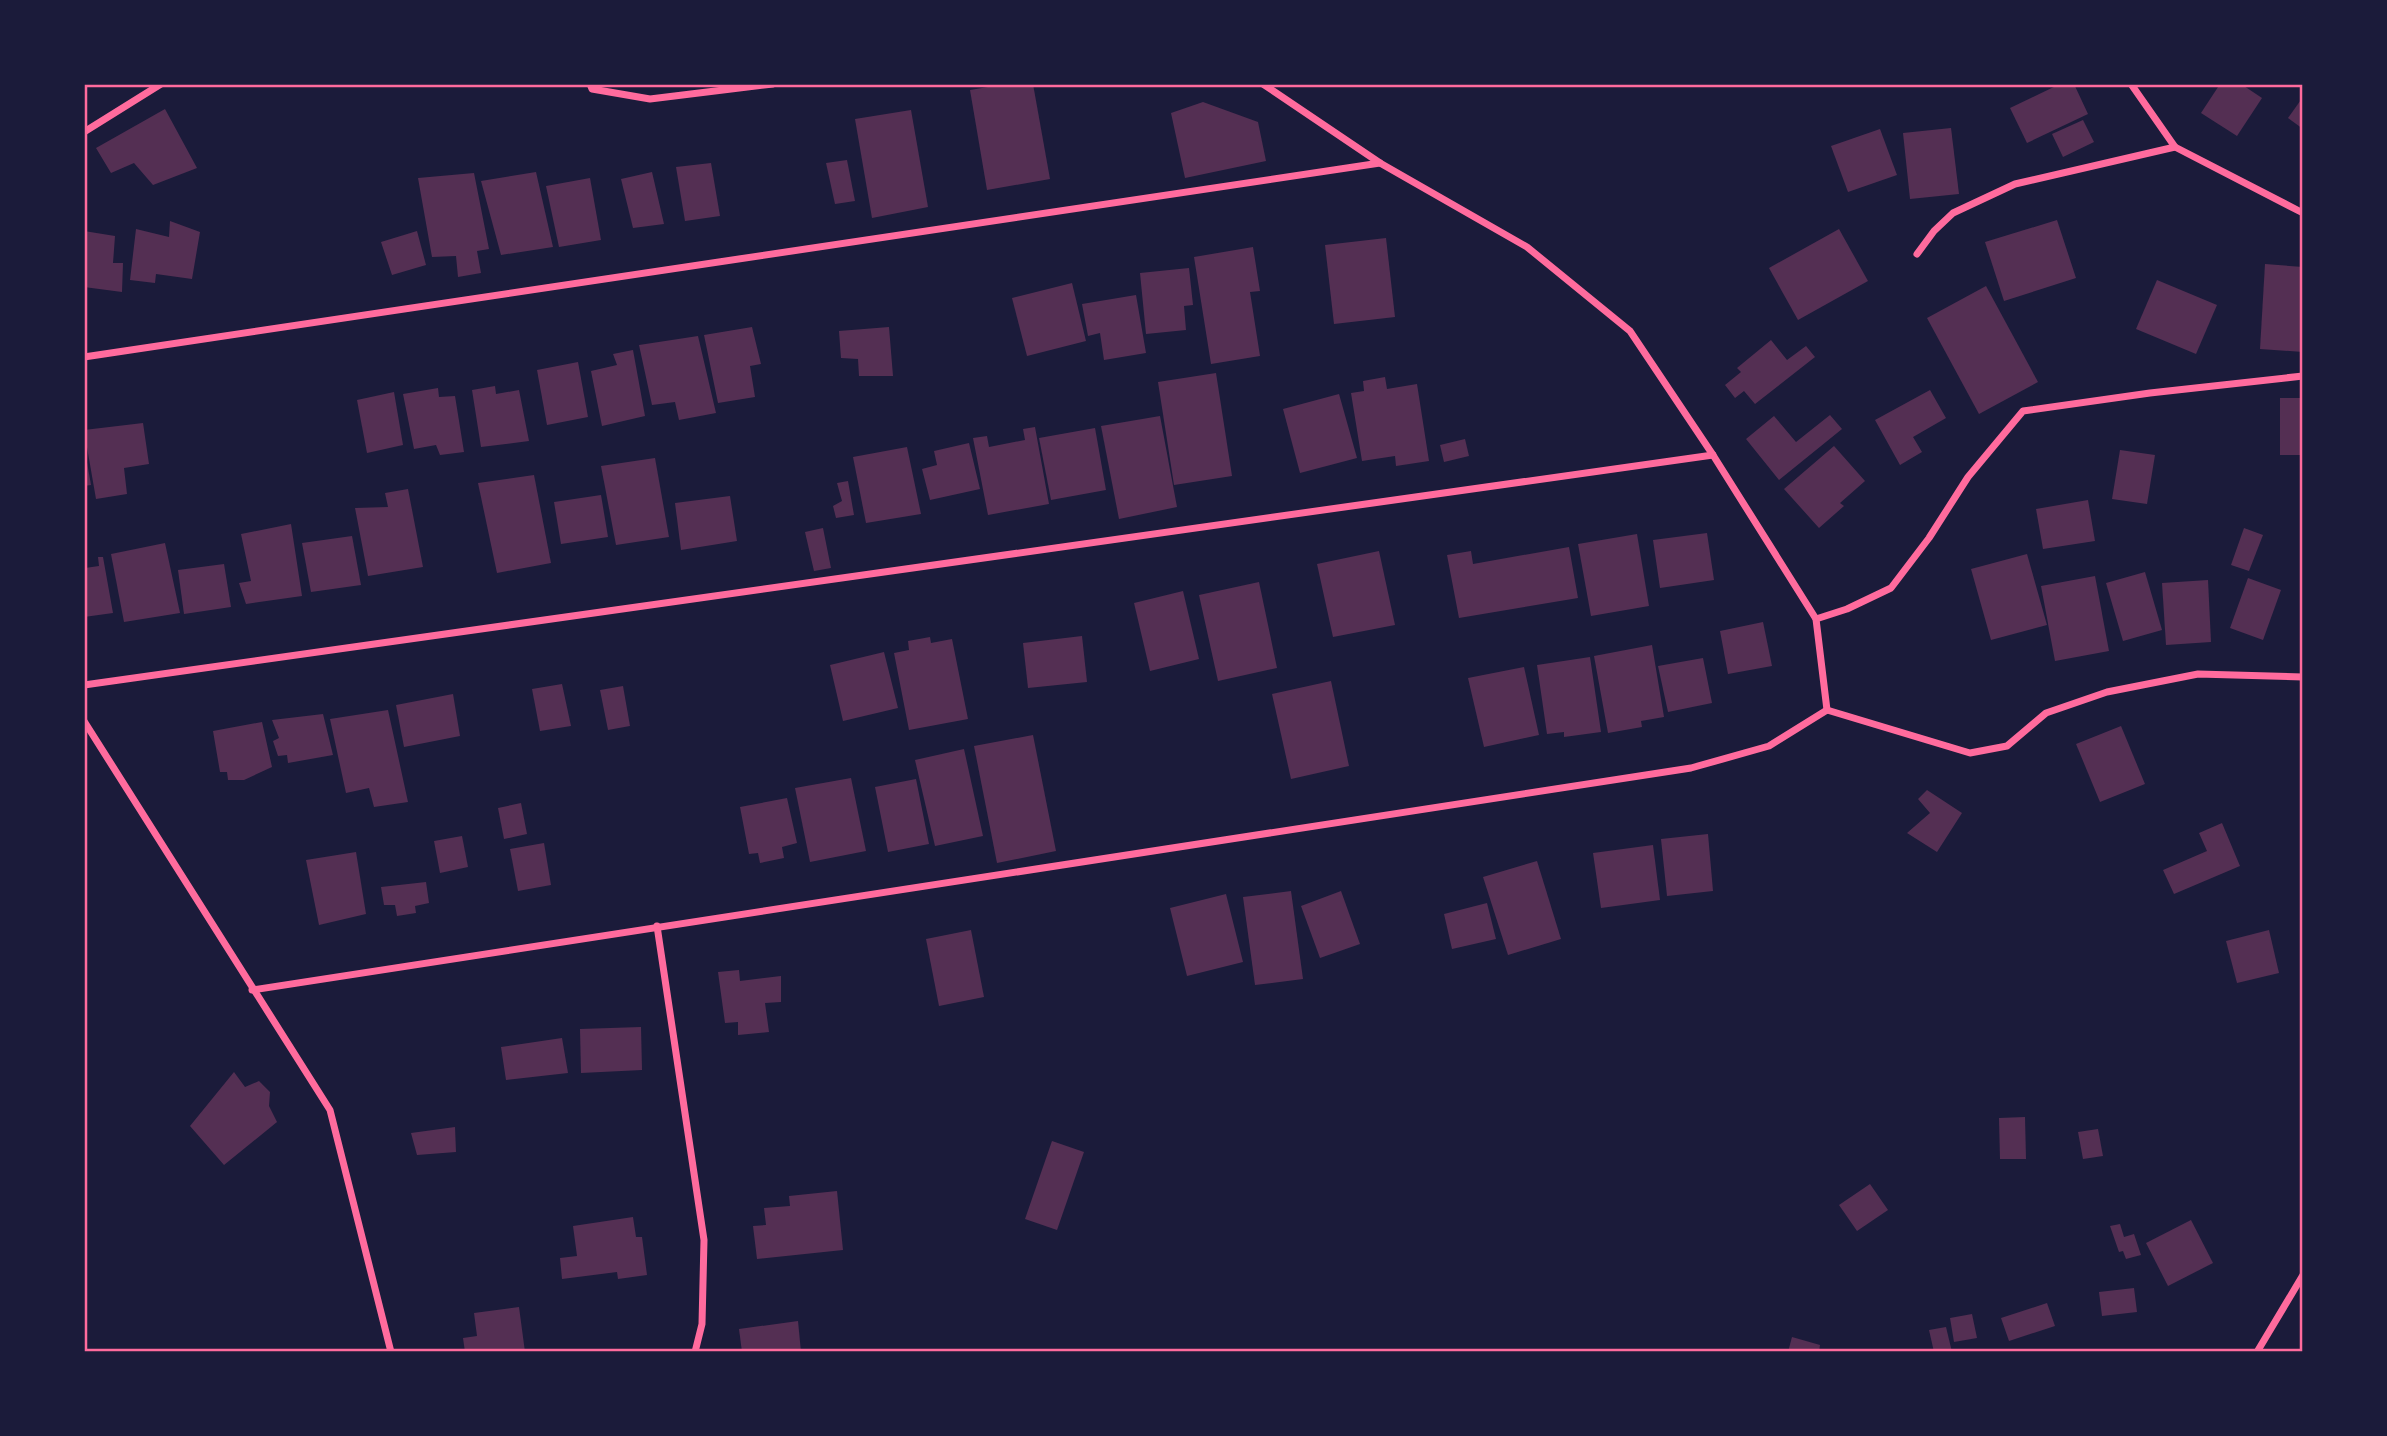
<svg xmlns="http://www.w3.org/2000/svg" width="2387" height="1436" font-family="Montserrat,sans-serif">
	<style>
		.building { fill: #542f53 }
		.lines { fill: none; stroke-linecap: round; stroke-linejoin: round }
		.minor { stroke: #ff6b9d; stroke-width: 7 }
		.neatline { fill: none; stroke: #ff6b9d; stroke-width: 2.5 }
	</style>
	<rect width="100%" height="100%" fill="#1b1b3a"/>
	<g class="building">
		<polygon points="1006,84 1033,84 1050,179 987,190 970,90"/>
		<polygon points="2060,84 2074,84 2088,114 2027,143 2010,108"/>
		<polygon points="2220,84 2241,84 2262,98 2237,136 2201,113"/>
		<polygon points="2303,97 2303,129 2288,118"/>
		<polygon points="1203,102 1258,122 1266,161 1185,178 1171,113"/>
		<polygon points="165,109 197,168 153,185 134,163 111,173 96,148"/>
		<polygon points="911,110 928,207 872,218 855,119"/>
		<polygon points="2083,120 2094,142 2063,157 2052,134"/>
		<polygon points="1951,128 1959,194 1910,199 1903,133"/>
		<polygon points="1880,129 1897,175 1848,192 1831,146"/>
		<polygon points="847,160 855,201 835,204 826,163"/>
		<polygon points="711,163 720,216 685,221 676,167"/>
		<polygon points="536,172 553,247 501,255 481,181"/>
		<polygon points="652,172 664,224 633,228 621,179"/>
		<polygon points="474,173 489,249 477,251 481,273 458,277 456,256 432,257 418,178"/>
		<polygon points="590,178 601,240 559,247 546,186"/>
		<polygon points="2057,220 2076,278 2004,301 1985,242"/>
		<polygon points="170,221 200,232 192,279 156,274 155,283 130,280 136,229 169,237"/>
		<polygon points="1839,229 1868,281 1798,320 1769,268"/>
		<polygon points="84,231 115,236 113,263 123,263 122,292 84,287"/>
		<polygon points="417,231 426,265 392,275 381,242"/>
		<polygon points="1386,238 1395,317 1334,324 1325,245"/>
		<polygon points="1253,247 1260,291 1250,292 1260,356 1211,364 1194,257"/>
		<polygon points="2265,264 2303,267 2303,352 2260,349"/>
		<polygon points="1189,268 1193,305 1184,306 1186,330 1146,334 1140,273"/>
		<polygon points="2157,280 2217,305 2196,354 2136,329"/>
		<polygon points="1072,283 1086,341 1027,356 1012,298"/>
		<polygon points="1986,286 2038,382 1979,414 1927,318"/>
		<polygon points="1136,295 1146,353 1104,360 1100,333 1088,336 1082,304"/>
		<polygon points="752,327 761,364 750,366 755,397 718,403 704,335"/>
		<polygon points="889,327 893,376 859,376 858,359 841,358 839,331"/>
		<polygon points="698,336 716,413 679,420 675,402 652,405 639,345"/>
		<polygon points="1771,340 1787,360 1806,346 1815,357 1755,404 1744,391 1735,398 1725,385 1741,372 1737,368"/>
		<polygon points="633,350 645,416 602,426 591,371 617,365 613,354"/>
		<polygon points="578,362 588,417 547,425 537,370"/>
		<polygon points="1216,373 1232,476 1174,485 1158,382"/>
		<polygon points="1385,377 1387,389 1417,384 1429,461 1396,466 1395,456 1362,461 1351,393 1364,391 1363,381"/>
		<polygon points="495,386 496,394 519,390 529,441 481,447 472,390"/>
		<polygon points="438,388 439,397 455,396 464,452 440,455 436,445 414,449 403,394"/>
		<polygon points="1930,390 1946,418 1913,437 1922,452 1900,465 1875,420"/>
		<polygon points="394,392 403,445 367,453 357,400"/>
		<polygon points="1339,394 1357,458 1300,473 1283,409"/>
		<rect x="2280" y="398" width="23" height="57"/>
		<polygon points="1830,415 1842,429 1779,480 1746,439 1774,416 1796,442"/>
		<polygon points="1160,416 1177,507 1119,519 1101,426"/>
		<polygon points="143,423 149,464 124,468 127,494 96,499 84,430"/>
		<polygon points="1035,427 1049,504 988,515 973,438 987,436 989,447 1025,440 1023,429"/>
		<polygon points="1095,428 1106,490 1051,500 1039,438"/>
		<polygon points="1465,439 1469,456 1444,462 1440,445"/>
		<polygon points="969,443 980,489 930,500 922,469 937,465 934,451"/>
		<polygon points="1834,446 1865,481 1840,503 1844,506 1819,528 1784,489"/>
		<polygon points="907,447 921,514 866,523 853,457"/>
		<polygon points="2120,450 2155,455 2147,504 2112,499"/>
		<polygon points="85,451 91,485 84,486 84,452"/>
		<polygon points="655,458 669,537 616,545 601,466"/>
		<polygon points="534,475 551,563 497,573 478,483"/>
		<polygon points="848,481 854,515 836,518 833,506 842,501 837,483"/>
		<polygon points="408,489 423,567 368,576 355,508 388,507 385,493"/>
		<polygon points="601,495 608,537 561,544 554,502"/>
		<polygon points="730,496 737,541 681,550 675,503"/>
		<polygon points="2088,500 2095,541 2043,549 2036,509"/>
		<polygon points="291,524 302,596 246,604 239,583 251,581 241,534"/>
		<polygon points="823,528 831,568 814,571 805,532"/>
		<polygon points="2244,528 2263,535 2249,571 2231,565"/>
		<polygon points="1707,533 1714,580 1660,588 1653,540"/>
		<polygon points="1637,534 1649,606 1591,616 1578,544"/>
		<polygon points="352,536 361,585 311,592 302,543"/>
		<polygon points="165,543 180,613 124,622 111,554"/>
		<polygon points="1569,547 1578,598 1459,618 1447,555 1471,551 1473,564"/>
		<polygon points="1379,551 1395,625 1333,637 1317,564"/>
		<polygon points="2027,554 2047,625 1991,640 1971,569"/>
		<polygon points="98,557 103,557 113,613 84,617 84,572 86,571 85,568 99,566"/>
		<polygon points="224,564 231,607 184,614 178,570"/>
		<polygon points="2145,572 2162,630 2123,641 2106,583"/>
		<polygon points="2095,576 2109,651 2055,661 2041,586"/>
		<polygon points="2248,578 2281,590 2263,640 2230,628"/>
		<polygon points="2208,580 2211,642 2166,645 2162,583"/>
		<polygon points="1259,582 1277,668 1218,681 1199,595"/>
		<polygon points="1183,591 1199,659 1150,671 1134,603"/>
		<polygon points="1763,622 1772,666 1728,674 1720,631"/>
		<polygon points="1082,636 1087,682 1028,688 1023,643"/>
		<polygon points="930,637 931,643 952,639 968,719 909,730 894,653 909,650 908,641"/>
		<polygon points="1652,645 1664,717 1641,721 1642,727 1608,733 1594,656"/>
		<polygon points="884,652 898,708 843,721 830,665"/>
		<polygon points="1590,657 1601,732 1564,737 1564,732 1547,734 1537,665"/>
		<polygon points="1703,658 1712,703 1668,712 1658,666"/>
		<polygon points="1524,667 1539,735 1484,747 1468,678"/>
		<polygon points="1331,681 1349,766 1291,779 1272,694"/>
		<polygon points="562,684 571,726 540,731 532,689"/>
		<polygon points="623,686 630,726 608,730 600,690"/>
		<polygon points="453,694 460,736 404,747 396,705"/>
		<polygon points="388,710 408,802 374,807 369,788 346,793 330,719"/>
		<polygon points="323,714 333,755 288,763 287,755 278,756 273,741 279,738 272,720"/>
		<polygon points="262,722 272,767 244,780 228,780 227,772 220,772 213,731"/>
		<polygon points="2121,726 2145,784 2100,802 2076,744"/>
		<polygon points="1033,735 1056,851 997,863 974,746"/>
		<polygon points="964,749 983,836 935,846 915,760"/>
		<polygon points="851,778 866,851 810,862 795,788"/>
		<polygon points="916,779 929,844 888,852 875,787"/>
		<polygon points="1927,790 1962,813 1937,852 1907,833 1930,813 1918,799"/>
		<polygon points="787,798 797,843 782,847 784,858 760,863 758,853 749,854 740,807"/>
		<polygon points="521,803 527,834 504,839 498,808"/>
		<polygon points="2222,823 2240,866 2174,894 2163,870 2207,851 2199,833"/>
		<polygon points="1708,834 1713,891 1667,896 1661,839"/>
		<polygon points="462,836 468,867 440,873 434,841"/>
		<polygon points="544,843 551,885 518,891 510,849"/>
		<polygon points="1653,845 1660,900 1601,908 1593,853"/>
		<polygon points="356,852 366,914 319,925 306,860"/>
		<polygon points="1537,861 1561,939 1508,955 1483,877"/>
		<polygon points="426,882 429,903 415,906 416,913 397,916 395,905 384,905 381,887"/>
		<polygon points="1291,891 1303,979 1255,985 1243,897"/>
		<polygon points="1341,891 1360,944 1320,958 1301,906"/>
		<polygon points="1226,894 1243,962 1187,976 1170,908"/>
		<polygon points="1487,903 1496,939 1452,949 1444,914"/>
		<polygon points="971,930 984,997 939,1006 926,939"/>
		<polygon points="2269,930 2279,973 2237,983 2226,941"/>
		<polygon points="739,970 740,981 781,976 781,1002 765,1003 769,1032 738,1035 738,1022 725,1023 718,972"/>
		<polygon points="641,1027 642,1070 581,1073 580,1029"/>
		<polygon points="562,1038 568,1073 506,1080 501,1047"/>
		<polygon points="234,1072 245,1087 259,1081 270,1092 269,1106 277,1122 224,1165 190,1126"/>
		<polygon points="2025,1117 2026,1159 2000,1159 1999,1118"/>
		<polygon points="455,1127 456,1152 417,1155 411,1133"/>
		<polygon points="2098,1129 2103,1156 2083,1159 2078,1132"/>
		<polygon points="1052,1141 1084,1152 1057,1230 1025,1219"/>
		<polygon points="1870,1184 1888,1210 1857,1231 1839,1205"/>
		<polygon points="837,1191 843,1250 757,1259 753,1226 766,1225 764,1208 790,1206 789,1196"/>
		<polygon points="633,1217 636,1237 642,1237 647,1275 618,1279 617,1272 562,1279 560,1258 577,1256 573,1226"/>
		<polygon points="2191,1220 2213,1263 2168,1286 2146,1243"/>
		<polygon points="2120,1224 2124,1237 2134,1234 2141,1255 2126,1259 2123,1251 2119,1252 2110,1226"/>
		<polygon points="2134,1288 2137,1312 2102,1316 2099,1292"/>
		<polygon points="2047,1303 2055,1326 2009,1341 2001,1318"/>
		<polygon points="519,1307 525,1352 465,1352 463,1338 477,1336 474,1313"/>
		<polygon points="1972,1314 1977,1338 1954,1342 1950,1318"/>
		<polygon points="798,1321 801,1352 742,1352 739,1329"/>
		<polygon points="1946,1327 1952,1352 1934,1352 1929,1330"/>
		<polygon points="1792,1337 1820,1345 1819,1352 1788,1352"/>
	</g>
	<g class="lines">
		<g class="minor">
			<polyline points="590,84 592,89 650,99 773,84"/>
			<polyline points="1263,84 1380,163 1527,247 1630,331 1713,455 1816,619 1827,710"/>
			<polyline points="2131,84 2175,147 2303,213"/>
			<polyline points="84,132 161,84"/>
			<polyline points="1917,254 1934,231 1953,213 2015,184 2175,147"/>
			<polyline points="84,357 1380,163"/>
			<polyline points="1816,619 1847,609 1891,588 1929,538 1968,477 2023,411 2150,393 2303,376"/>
			<polyline points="84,685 1713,455"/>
			<polyline points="1827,710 1970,753 2007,746 2046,713 2107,692 2198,674 2303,677"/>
			<polyline points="84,721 330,1110 391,1352"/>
			<polyline points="657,926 704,1240 702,1324 695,1352"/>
			<polyline points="252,990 1691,768 1769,746 1827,710"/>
			<polyline points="2257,1352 2303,1275"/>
		</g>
	</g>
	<rect width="2387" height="1436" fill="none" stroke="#1b1b3a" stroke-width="172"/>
	<rect x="86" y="86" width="2215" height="1264" class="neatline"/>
</svg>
